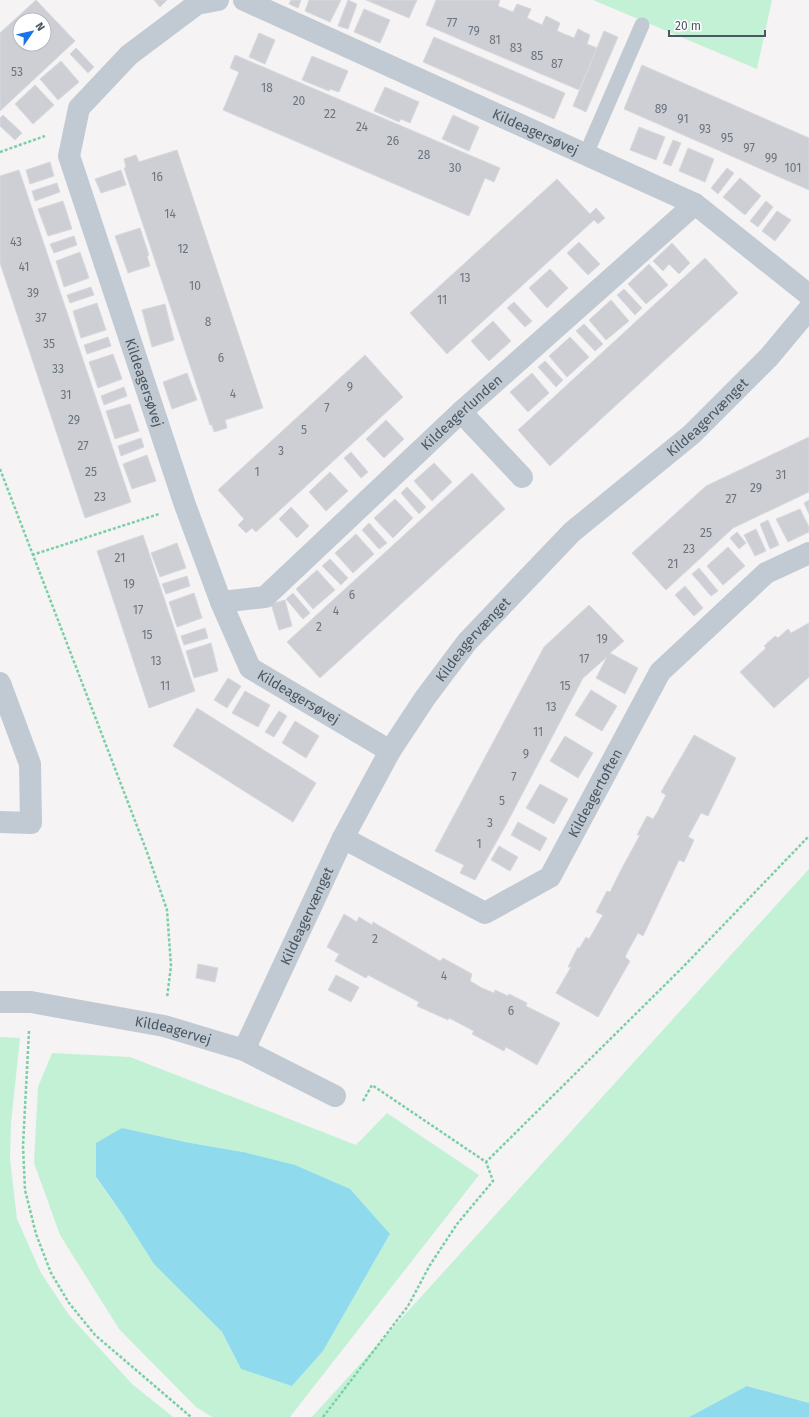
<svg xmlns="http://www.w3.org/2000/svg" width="809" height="1417" font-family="'Fira Sans',sans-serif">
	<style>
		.green { fill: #c3f1d5; fill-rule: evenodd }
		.water { fill: #90daee }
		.building { fill: #cdcfd5; stroke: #d7d9de; fill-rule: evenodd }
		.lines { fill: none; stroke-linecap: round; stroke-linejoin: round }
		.path { stroke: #7ad0a6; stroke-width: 2.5; stroke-dasharray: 3 2; stroke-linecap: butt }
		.lane { stroke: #c1cad2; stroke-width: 15 }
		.street { stroke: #c1cad2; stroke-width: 22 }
		.labels { text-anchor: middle; stroke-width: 3; stroke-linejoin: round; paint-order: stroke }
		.number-label { font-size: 12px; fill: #6b747e }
		.street-label { font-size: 14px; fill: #4a5661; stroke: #fff }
	</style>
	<rect width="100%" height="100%" fill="#f5f3f3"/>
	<g class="green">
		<polygon points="593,0 772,0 757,69"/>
		<polygon points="809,869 809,1403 748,1386 689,1417 312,1417"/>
		<polygon points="0,1037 20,1038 11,1123 10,1159 17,1219 41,1273 69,1315 132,1384 173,1417 0,1417"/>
		<path d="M52 1053 130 1057 356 1145 387 1113 479 1175 290 1417H212L196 1407 119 1329 60 1235 34 1163 38 1087ZM185 1142 243 1152 390 1234 323 1351 293 1385 241 1369 222 1332 190 1300 123 1215 96 1178Z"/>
	</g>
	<g class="water">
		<polygon points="122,1128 185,1142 243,1152 295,1165 350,1189 390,1234 323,1351 292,1386 241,1369 222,1332 154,1264 123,1215 96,1177 96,1143"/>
		<polygon points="747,1386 809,1403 809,1417 689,1417"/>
	</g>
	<g class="building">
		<path d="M36 0 75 41 0 111V33ZM20 20H44V44H20Z"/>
		<polygon points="154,0 167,0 160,7"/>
		<polygon points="291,0 301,0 298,8 289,4"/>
		<polygon points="309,0 341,0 330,22 305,11"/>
		<polygon points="348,0 357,4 348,29 338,26"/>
		<polygon points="366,0 417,0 409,18"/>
		<polygon points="436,0 500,0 498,6 513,12 517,4 531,9 527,18 542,25 546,16 560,23 557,31 574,38 578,29 590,35 587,44 597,48 579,90 426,25"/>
		<polygon points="364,9 390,20 380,43 354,32"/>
		<polygon points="604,31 618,37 586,112 573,106"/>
		<polygon points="259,33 275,40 265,64 249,57"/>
		<polygon points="434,37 565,93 554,119 423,62"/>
		<polygon points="76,48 94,67 88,73 70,54"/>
		<polygon points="235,55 500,168 494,182 485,178 469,216 223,110 239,72 230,68"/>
		<polygon points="312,56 348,71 339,92 330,89 329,91 302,80"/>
		<polygon points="61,61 79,82 58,100 40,79"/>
		<polygon points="642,65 809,138 809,190 624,109"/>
		<polygon points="35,85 54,105 33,124 15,104"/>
		<polygon points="385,87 419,102 410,123 401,119 399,122 374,111"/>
		<polygon points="3,115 22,133 15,140 0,126 0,118"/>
		<polygon points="453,115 479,127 469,151 442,139"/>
		<polygon points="639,127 665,137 656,160 630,150"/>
		<polygon points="673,140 681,143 671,166 663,163"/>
		<polygon points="688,148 714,159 705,182 679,171"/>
		<polygon points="177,150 263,408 225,420 227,428 214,432 212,425 210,425 124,168 126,167 124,159 136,155 139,162"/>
		<polygon points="50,162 54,176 30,184 26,170"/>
		<polygon points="727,168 734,173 718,194 711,188"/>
		<polygon points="19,170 131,502 85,518 0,263 0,176"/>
		<polygon points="121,170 126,185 101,193 95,179"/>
		<polygon points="740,178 761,196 745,215 723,197"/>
		<polygon points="557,179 590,214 596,208 605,218 598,224 594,220 447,354 410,313"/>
		<polygon points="57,183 60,192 35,201 32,191"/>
		<polygon points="63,201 72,229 48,236 38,209"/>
		<polygon points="766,201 773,207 758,227 750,221"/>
		<polygon points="777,211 791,220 775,241 762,231"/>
		<polygon points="140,228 149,255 147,256 150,266 128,273 115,236"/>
		<polygon points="74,236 77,245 54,253 50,244"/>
		<polygon points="579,242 600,264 588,275 567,253"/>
		<polygon points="672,243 690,263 679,274 669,264 663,271 653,261"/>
		<polygon points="80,252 89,278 64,287 56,261"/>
		<polygon points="705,258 738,293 550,466 518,430"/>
		<polygon points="649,264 668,285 646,304 628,284"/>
		<polygon points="550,269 568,288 547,308 529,288"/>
		<polygon points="91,287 94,295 70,303 67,295"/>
		<polygon points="624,289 642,308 635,315 617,295"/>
		<polygon points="611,300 629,321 606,340 589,320"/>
		<polygon points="514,302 532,321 525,327 507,308"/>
		<polygon points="97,303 106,330 81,338 73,311"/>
		<polygon points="165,304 174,340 152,347 142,310"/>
		<polygon points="493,321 511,341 489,361 471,341"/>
		<polygon points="584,324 603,344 595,351 576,331"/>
		<polygon points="108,337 111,346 87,354 84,345"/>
		<polygon points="570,337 589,357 567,377 549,356"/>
		<polygon points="113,354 122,379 98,388 89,362"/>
		<polygon points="365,355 403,397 256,532 252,528 246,533 238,525 244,519 218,490"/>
		<polygon points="545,361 563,380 556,387 538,367"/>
		<polygon points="187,373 197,400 172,409 163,382"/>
		<polygon points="532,373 549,393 528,412 510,392"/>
		<polygon points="124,387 127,396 104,405 101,396"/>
		<polygon points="130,404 139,431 115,439 106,411"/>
		<polygon points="386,420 404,439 384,458 366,439"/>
		<polygon points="809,437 809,492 733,528 666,590 632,553 706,486"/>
		<polygon points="141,438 144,447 121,456 118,446"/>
		<polygon points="351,452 368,472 361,478 344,458"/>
		<polygon points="147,455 156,481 132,489 123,464"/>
		<polygon points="434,463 452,482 432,501 414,481"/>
		<polygon points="330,472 348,491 326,511 309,492"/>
		<polygon points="472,473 505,509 320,678 287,642"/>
		<polygon points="407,487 426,507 419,514 401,493"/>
		<polygon points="395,499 413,518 393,538 374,518"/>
		<polygon points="809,500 809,514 804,503"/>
		<polygon points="291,507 309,526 297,538 279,519"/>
		<polygon points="800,509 809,527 809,532 788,542 776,519"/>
		<polygon points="768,520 779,545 770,549 760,524"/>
		<polygon points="369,523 387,543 379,549 362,530"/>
		<polygon points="756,529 766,551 755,556 744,535"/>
		<polygon points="737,532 746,543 739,549 730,538"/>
		<polygon points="356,534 374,554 353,573 335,553"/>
		<polygon points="143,535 195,691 149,708 97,551"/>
		<polygon points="177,543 186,568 160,577 151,553"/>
		<polygon points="728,547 745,566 723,585 707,566"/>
		<polygon points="330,559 348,578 341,585 322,566"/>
		<polygon points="699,568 718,591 711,596 692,574"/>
		<polygon points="317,570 335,590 313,609 296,589"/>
		<polygon points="187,576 190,586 166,594 162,584"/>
		<polygon points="685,586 703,608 694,616 675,595"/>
		<polygon points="194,593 202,618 177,627 169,602"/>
		<polygon points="293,593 310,613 303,619 286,599"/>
		<polygon points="285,600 292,626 279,630 271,604"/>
		<polygon points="589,605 624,641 610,653 638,668 625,694 596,678 607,657 583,678 507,823 475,880 460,873 464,865 435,851 544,647"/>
		<polygon points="809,623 809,677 774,708 740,672 766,648 764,646 775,636 778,638 788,629 791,633"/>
		<polygon points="205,628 208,638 184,645 181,636"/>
		<polygon points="211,643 218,671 194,678 186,651"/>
		<polygon points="228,678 241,686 227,708 214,700"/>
		<polygon points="591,690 617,706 602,731 575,715"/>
		<polygon points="245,691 270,705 258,727 232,713"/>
		<polygon points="197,708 316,783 293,822 173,746"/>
		<polygon points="279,711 287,716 274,737 265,732"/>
		<polygon points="295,721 319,736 306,758 282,743"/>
		<polygon points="694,735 736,758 708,816 701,813 688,837 694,840 684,862 679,860 643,936 638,933 629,949 625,957 630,961 598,1017 556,993 571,967 568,967 578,947 579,949 586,937 589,939 603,915 596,912 607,891 610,892 622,868 640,835 637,835 647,816 653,819 658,811 666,795 661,792"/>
		<polygon points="565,736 593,753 578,778 550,761"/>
		<polygon points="540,784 568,799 554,824 526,808"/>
		<polygon points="518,822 547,838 540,851 511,835"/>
		<polygon points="499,846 518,857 510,871 491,860"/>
		<polygon points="344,914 357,922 359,917 372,925 373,922 440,961 443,958 472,974 470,981 482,988 494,993 495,990 508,996 509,994 527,1003 526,1006 560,1023 537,1065 506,1047 504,1051 472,1034 474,1031 449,1018 448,1020 417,1006 419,1002 368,975 366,978 335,961 339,954 327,947"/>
		<polygon points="198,964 218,968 215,982 196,978"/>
		<polygon points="336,975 359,987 351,1002 328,990"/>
	</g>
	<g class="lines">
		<g class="path">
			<polyline points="0,152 45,136"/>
			<polyline points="0,469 147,852 167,910 171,966 167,998"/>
			<polyline points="32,555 159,514"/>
			<polyline points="29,1031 23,1146 25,1190 36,1234 51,1273 69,1303 95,1335 191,1417"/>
			<polyline points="363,1101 372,1085 486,1162 683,967 809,836"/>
			<polyline points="323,1417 408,1306 430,1265 457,1224 493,1181 486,1162"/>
		</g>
		<polyline class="lane" points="586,154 642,25"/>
		<g class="street">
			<path id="s1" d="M218 0 197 4 129 55 79 108 69 156 185 505 221 602 250 668 390 751"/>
			<path id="s2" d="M244 0 695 204 809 295"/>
			<polyline points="461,412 522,477"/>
			<path id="s3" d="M221 602 265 597 461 412 695 204"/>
			<polyline points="0,683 30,764 31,823 0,822"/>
			<path id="s4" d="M343 838 485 913 550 877 660 672 766 573 809 553"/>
			<path id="s5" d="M0 1002H31L164 1026 244 1050 335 1096"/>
			<path id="s6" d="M244 1050 343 838 390 751 425 698 467 642 572 532 692 434 769 357 809 309"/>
		</g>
	</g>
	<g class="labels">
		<g class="number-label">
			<text x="452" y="27">77</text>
			<text x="474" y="35">79</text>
			<text x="495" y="44">81</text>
			<text x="516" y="52">83</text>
			<text x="537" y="60">85</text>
			<text x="557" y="68">87</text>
			<text x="17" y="76">53</text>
			<text x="267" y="92">18</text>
			<text x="299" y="105">20</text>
			<text x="661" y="113">89</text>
			<text x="330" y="118">22</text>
			<text x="683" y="123">91</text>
			<text x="362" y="131">24</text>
			<text x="705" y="133">93</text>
			<text x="727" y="142">95</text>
			<text x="393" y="145">26</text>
			<text x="749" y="152">97</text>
			<text x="424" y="159">28</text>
			<text x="771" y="162">99</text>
			<text x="455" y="172">30</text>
			<text x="793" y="172">101</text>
			<text x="157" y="181">16</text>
			<text x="170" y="218">14</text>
			<text x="16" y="246">43</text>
			<text x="183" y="253">12</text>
			<text x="24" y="271">41</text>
			<text x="465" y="282">13</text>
			<text x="195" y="290">10</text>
			<text x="33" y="297">39</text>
			<text x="442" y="304">11</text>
			<text x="41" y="322">37</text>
			<text x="208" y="326">8</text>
			<text x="49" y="348">35</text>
			<text x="221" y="362">6</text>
			<text x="58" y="373">33</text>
			<text x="350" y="391">9</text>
			<text x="233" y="398">4</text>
			<text x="66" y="399">31</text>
			<text x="327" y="412">7</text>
			<text x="74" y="424">29</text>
			<text x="304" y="434">5</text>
			<text x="83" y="450">27</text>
			<text x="281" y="455">3</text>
			<text x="91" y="476">25</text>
			<text x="257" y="476">1</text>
			<text x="781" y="479">31</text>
			<text x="756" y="492">29</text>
			<text x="100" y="501">23</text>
			<text x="731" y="503">27</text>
			<text x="706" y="537">25</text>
			<text x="689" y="553">23</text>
			<text x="120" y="562">21</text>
			<text x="673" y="568">21</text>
			<text x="129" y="588">19</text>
			<text x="352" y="599">6</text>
			<text x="138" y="614">17</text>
			<text x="336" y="615">4</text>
			<text x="319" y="631">2</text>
			<text x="147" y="639">15</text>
			<text x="602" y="643">19</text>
			<text x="584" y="663">17</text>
			<text x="156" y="665">13</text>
			<text x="165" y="690">11</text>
			<text x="565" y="690">15</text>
			<text x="551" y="711">13</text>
			<text x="538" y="736">11</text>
			<text x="526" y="758">9</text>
			<text x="514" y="781">7</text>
			<text x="502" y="805">5</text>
			<text x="490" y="827">3</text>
			<text x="479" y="848">1</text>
			<text x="375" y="943">2</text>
			<text x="444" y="980">4</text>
			<text x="511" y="1015">6</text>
		</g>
		<g class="street-label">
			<text dy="5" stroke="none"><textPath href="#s2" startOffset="320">Kildeagersøvej</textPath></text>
			<text dy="5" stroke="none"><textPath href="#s1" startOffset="467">Kildeagersøvej</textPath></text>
			<text dy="5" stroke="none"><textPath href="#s3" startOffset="314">Kildeagerlunden</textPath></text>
			<text dy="5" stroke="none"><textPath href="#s6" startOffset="796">Kildeagervænget</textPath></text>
			<text dy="5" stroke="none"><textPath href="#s6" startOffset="472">Kildeagervænget</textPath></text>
			<text dy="5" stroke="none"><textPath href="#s1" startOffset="828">Kildeagersøvej</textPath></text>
			<text dy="5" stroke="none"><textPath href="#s4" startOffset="330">Kildeagertoften</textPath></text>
			<text dy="5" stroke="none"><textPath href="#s6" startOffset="148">Kildeagervænget</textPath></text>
			<text dy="5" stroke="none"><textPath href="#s5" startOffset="176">Kildeagervej</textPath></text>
		</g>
	</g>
	<g transform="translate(32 32) rotate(56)"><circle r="19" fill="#ffffff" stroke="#b7bbc0"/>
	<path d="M0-3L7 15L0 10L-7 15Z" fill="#1a73e8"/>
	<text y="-6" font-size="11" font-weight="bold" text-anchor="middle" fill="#4a5661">N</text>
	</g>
	<path d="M669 30v6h96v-6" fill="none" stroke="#4a5661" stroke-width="2"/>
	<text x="675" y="30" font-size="12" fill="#4a5661" stroke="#ffffff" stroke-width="3" paint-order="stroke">20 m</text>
</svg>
